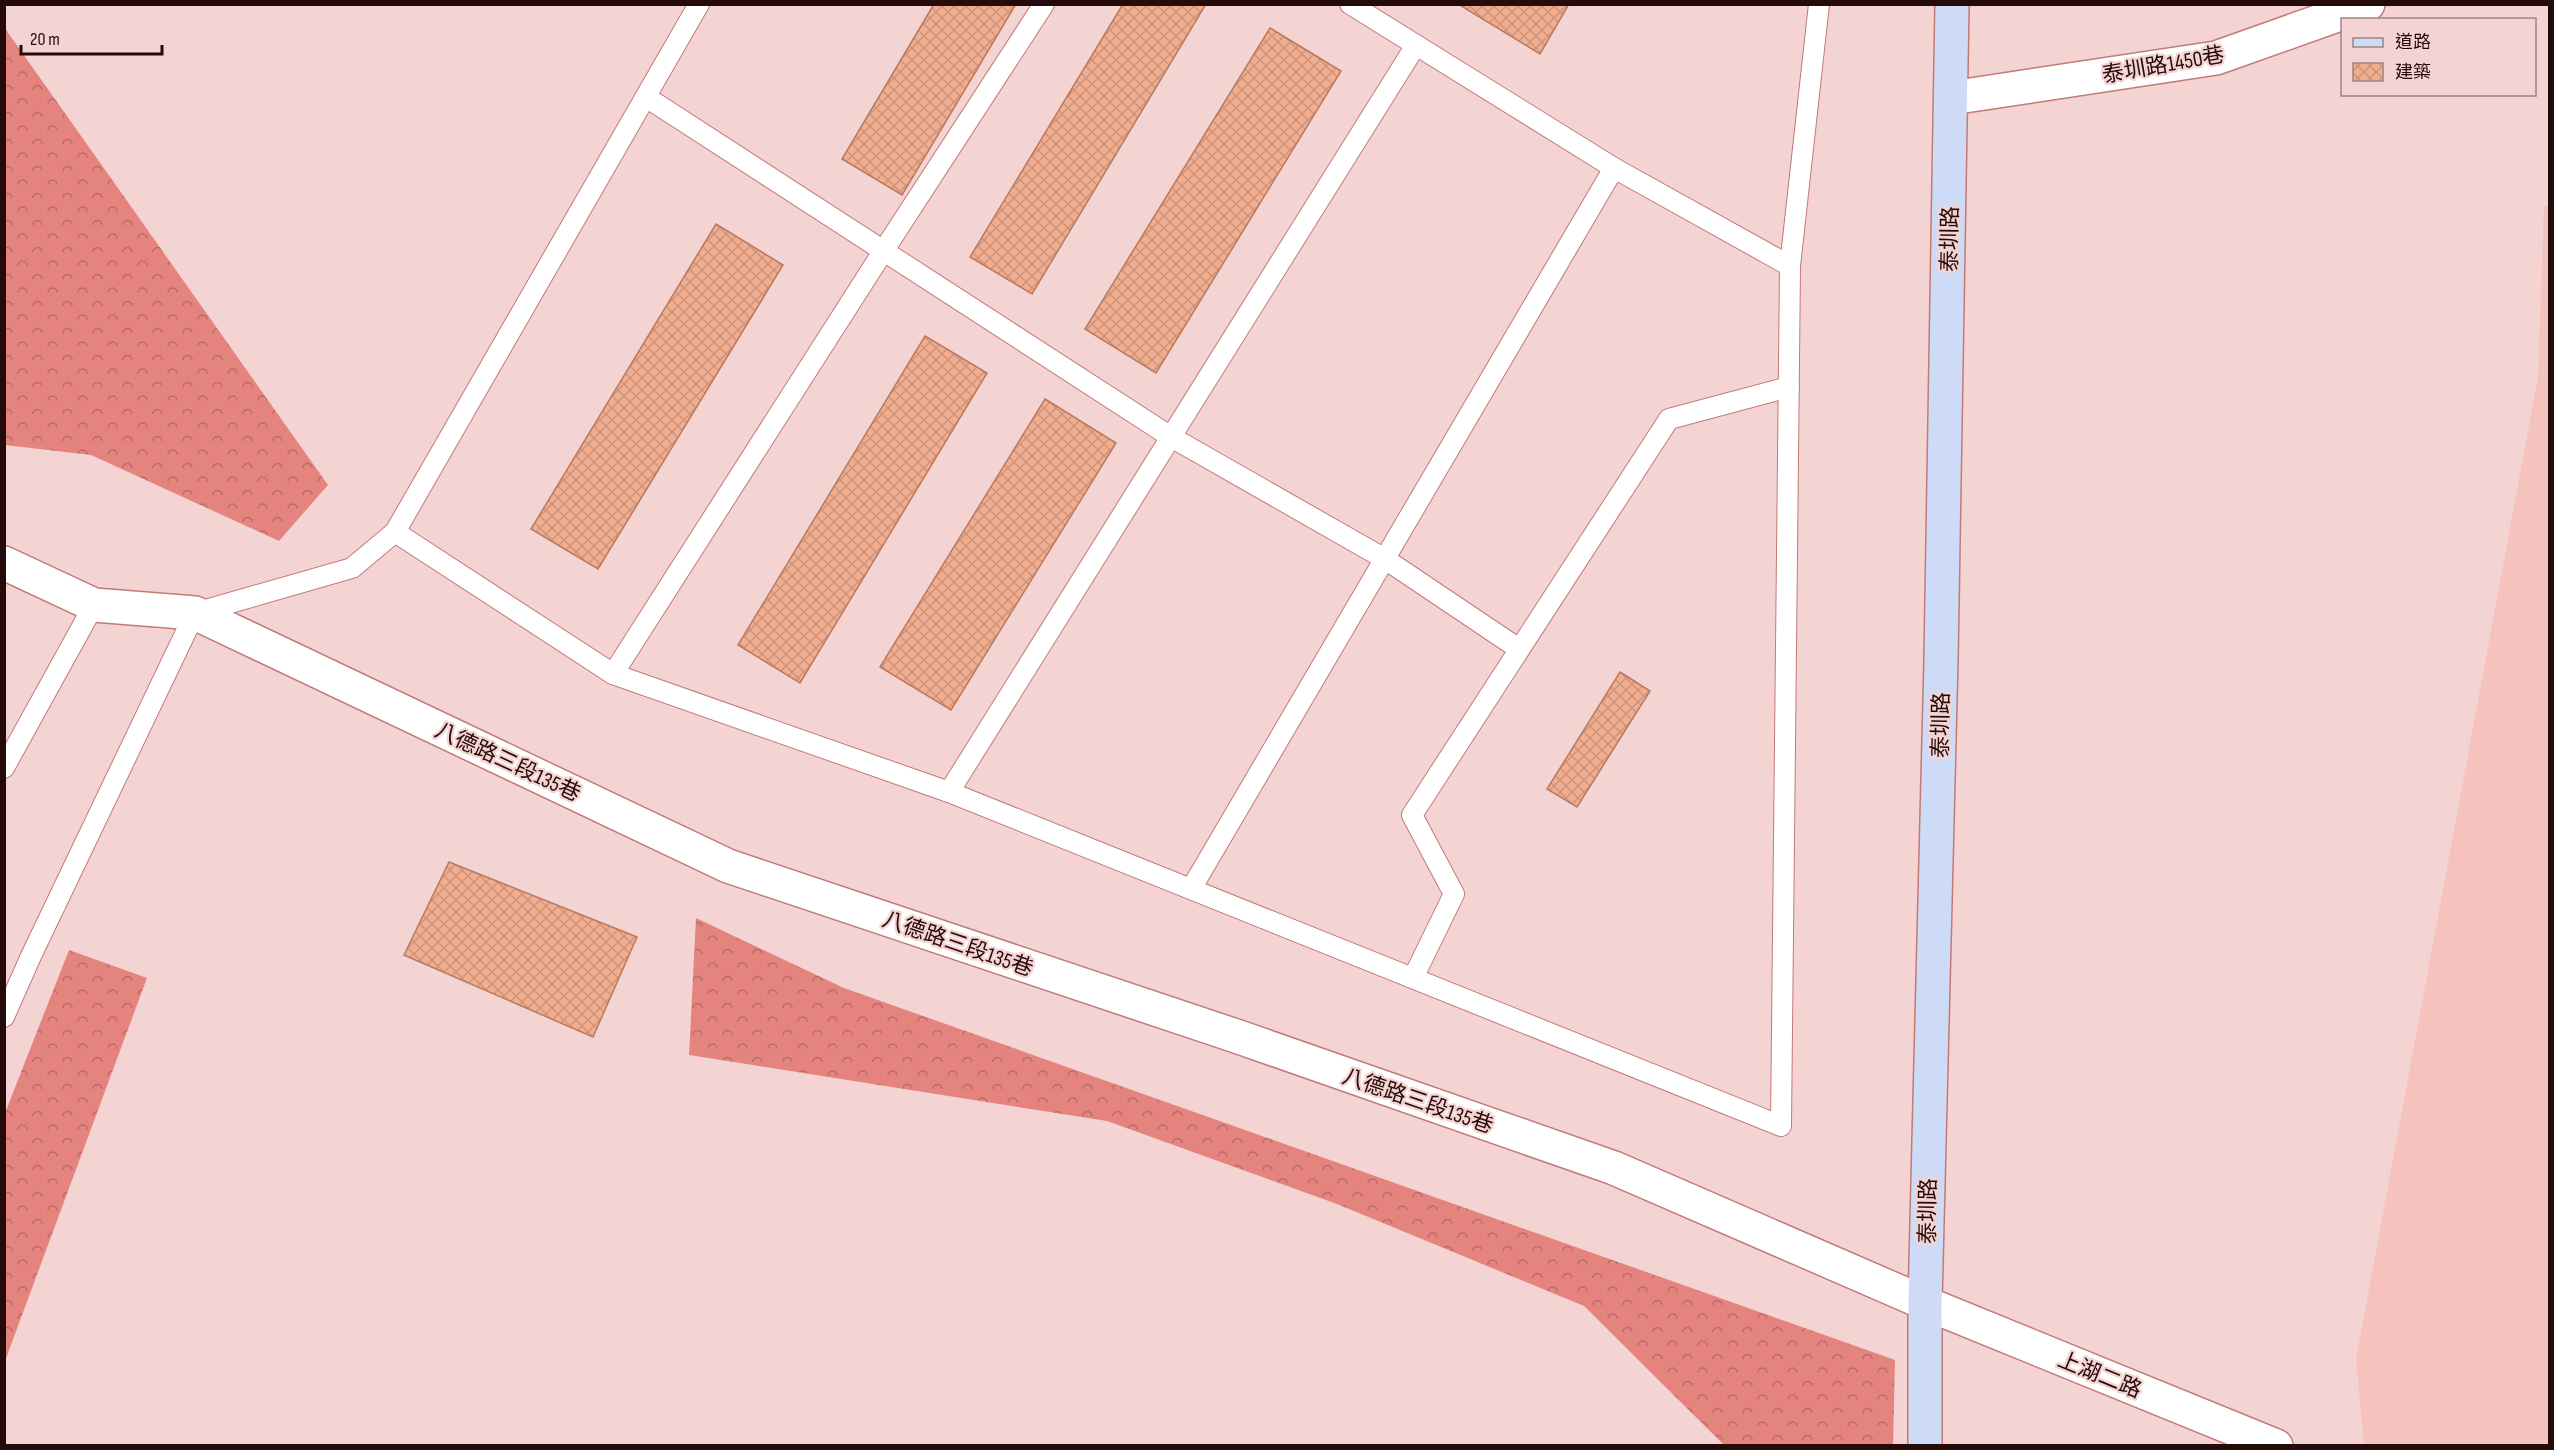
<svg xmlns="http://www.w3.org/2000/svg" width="2554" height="1450" font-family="'Sofia Sans Condensed','Noto Sans TC',sans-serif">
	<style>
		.built { fill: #f6c2bd }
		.forest { fill: url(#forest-crowns) }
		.building { fill: url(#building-cross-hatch); stroke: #ba795e; stroke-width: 1.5 }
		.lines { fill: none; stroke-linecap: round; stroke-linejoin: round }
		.lane-casing { stroke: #c27a76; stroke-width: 22 }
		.street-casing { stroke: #c27a76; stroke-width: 36 }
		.secondary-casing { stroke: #c27a76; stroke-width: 36 }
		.lane { stroke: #fff; stroke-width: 20 }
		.street { stroke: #fff; stroke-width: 33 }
		.secondary { stroke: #cedbf6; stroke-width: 33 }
		.labels { text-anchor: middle; stroke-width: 4.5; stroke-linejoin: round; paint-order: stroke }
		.street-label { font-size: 22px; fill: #250a0a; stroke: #f4d4d2 }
	</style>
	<defs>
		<pattern id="forest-crowns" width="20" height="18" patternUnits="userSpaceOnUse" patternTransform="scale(1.5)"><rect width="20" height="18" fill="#e5847f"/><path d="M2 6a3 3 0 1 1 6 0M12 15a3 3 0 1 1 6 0" fill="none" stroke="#b96a66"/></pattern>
		<pattern id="building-cross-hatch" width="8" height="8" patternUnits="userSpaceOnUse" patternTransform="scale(1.5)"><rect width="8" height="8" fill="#f1ad90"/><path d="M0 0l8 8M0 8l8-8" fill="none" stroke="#ce947b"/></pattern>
	</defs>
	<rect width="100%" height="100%" fill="#f4d4d2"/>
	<polygon class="built" points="2549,204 2549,1445 2368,1445 2364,1444 2356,1359 2538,377 2544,207"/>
	<g class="forest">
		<polygon points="4,27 328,485 279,541 91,455 5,445"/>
		<polygon points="696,918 844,988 1895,1360 1893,1445 1724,1445 1584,1306 1337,1204 1107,1121 689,1055"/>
		<polygon points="69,950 147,978 5,1361 5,1113"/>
	</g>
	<g class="building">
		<polygon points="934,4 1016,4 902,195 842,159"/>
		<polygon points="1123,4 1206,4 1032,294 970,257"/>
		<polygon points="1458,4 1569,4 1540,54"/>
		<polygon points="1270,28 1341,71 1156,373 1085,329"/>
		<polygon points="716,224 783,265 598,569 531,529"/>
		<polygon points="925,336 987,373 800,683 738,645"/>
		<polygon points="1045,399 1116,443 951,710 880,667"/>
		<polygon points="1620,672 1650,691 1577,807 1547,789"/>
		<polygon points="449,862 637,937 593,1037 404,955"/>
	</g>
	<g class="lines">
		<g class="lane-casing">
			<g id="lane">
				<polyline points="1350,4 1614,168 1790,266"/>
				<polyline points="646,97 1171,437 1385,559 1519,649"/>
				<polyline points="395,532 613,674 949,792 1781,1126 1790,266 1819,4"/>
				<polyline points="613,674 884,250 1044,4"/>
				<polyline points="4,768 94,605"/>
				<polyline points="949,792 1416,45"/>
				<polyline points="1191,889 1614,168"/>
				<polyline points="1413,978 1454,894 1412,815 1669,419 1789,387"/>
				<polyline points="4,1017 31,956 195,613 352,568 395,532 699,4"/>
			</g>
		</g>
		<g class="street-casing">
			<g id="street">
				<polyline points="1951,98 2216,58 2368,4"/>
				<polyline points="4,563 94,605 195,613 728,866 1236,1036 1614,1168 1925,1303 2276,1446"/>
			</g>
		</g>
		<g class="secondary-casing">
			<polyline id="secondary" points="1925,1446 1925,1303 1941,660 1952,4"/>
		</g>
		<use href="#lane" class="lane"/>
		<use href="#street" class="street"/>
		<use href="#secondary" class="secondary"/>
	</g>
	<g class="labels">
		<g class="street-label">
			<text transform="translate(2163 64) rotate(-10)" y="8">泰圳路1450巷</text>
			<text transform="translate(1949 239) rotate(-89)" y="8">泰圳路</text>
			<text transform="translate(1940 725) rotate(-89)" y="8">泰圳路</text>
			<text transform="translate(508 761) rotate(25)" y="8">八德路三段135巷</text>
			<text transform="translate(958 943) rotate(19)" y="8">八德路三段135巷</text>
			<text transform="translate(1418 1100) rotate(19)" y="8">八德路三段135巷</text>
			<text transform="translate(1927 1211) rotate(-89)" y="8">泰圳路</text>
			<text transform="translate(2100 1374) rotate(22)" y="8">上湖二路</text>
		</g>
	</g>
	<rect width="2554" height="1450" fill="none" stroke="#250a0a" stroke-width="12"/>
	<rect x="2341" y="18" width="195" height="78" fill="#f4d4d2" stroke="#a18382" stroke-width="1.5"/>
	<rect x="2353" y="38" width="30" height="9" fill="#cedbf6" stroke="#a18382" stroke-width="1.5"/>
	<text x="2395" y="48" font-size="18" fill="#250a0a">道路</text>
	<rect x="2353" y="63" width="30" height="18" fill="url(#building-cross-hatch)" stroke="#a18382" stroke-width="1.5"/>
	<text x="2395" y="78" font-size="18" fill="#250a0a">建築</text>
	<path d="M21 45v9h141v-9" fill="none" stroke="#250a0a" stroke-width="3"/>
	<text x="30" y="45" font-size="18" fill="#250a0a" stroke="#f4d4d2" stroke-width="4.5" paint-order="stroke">20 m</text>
</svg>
